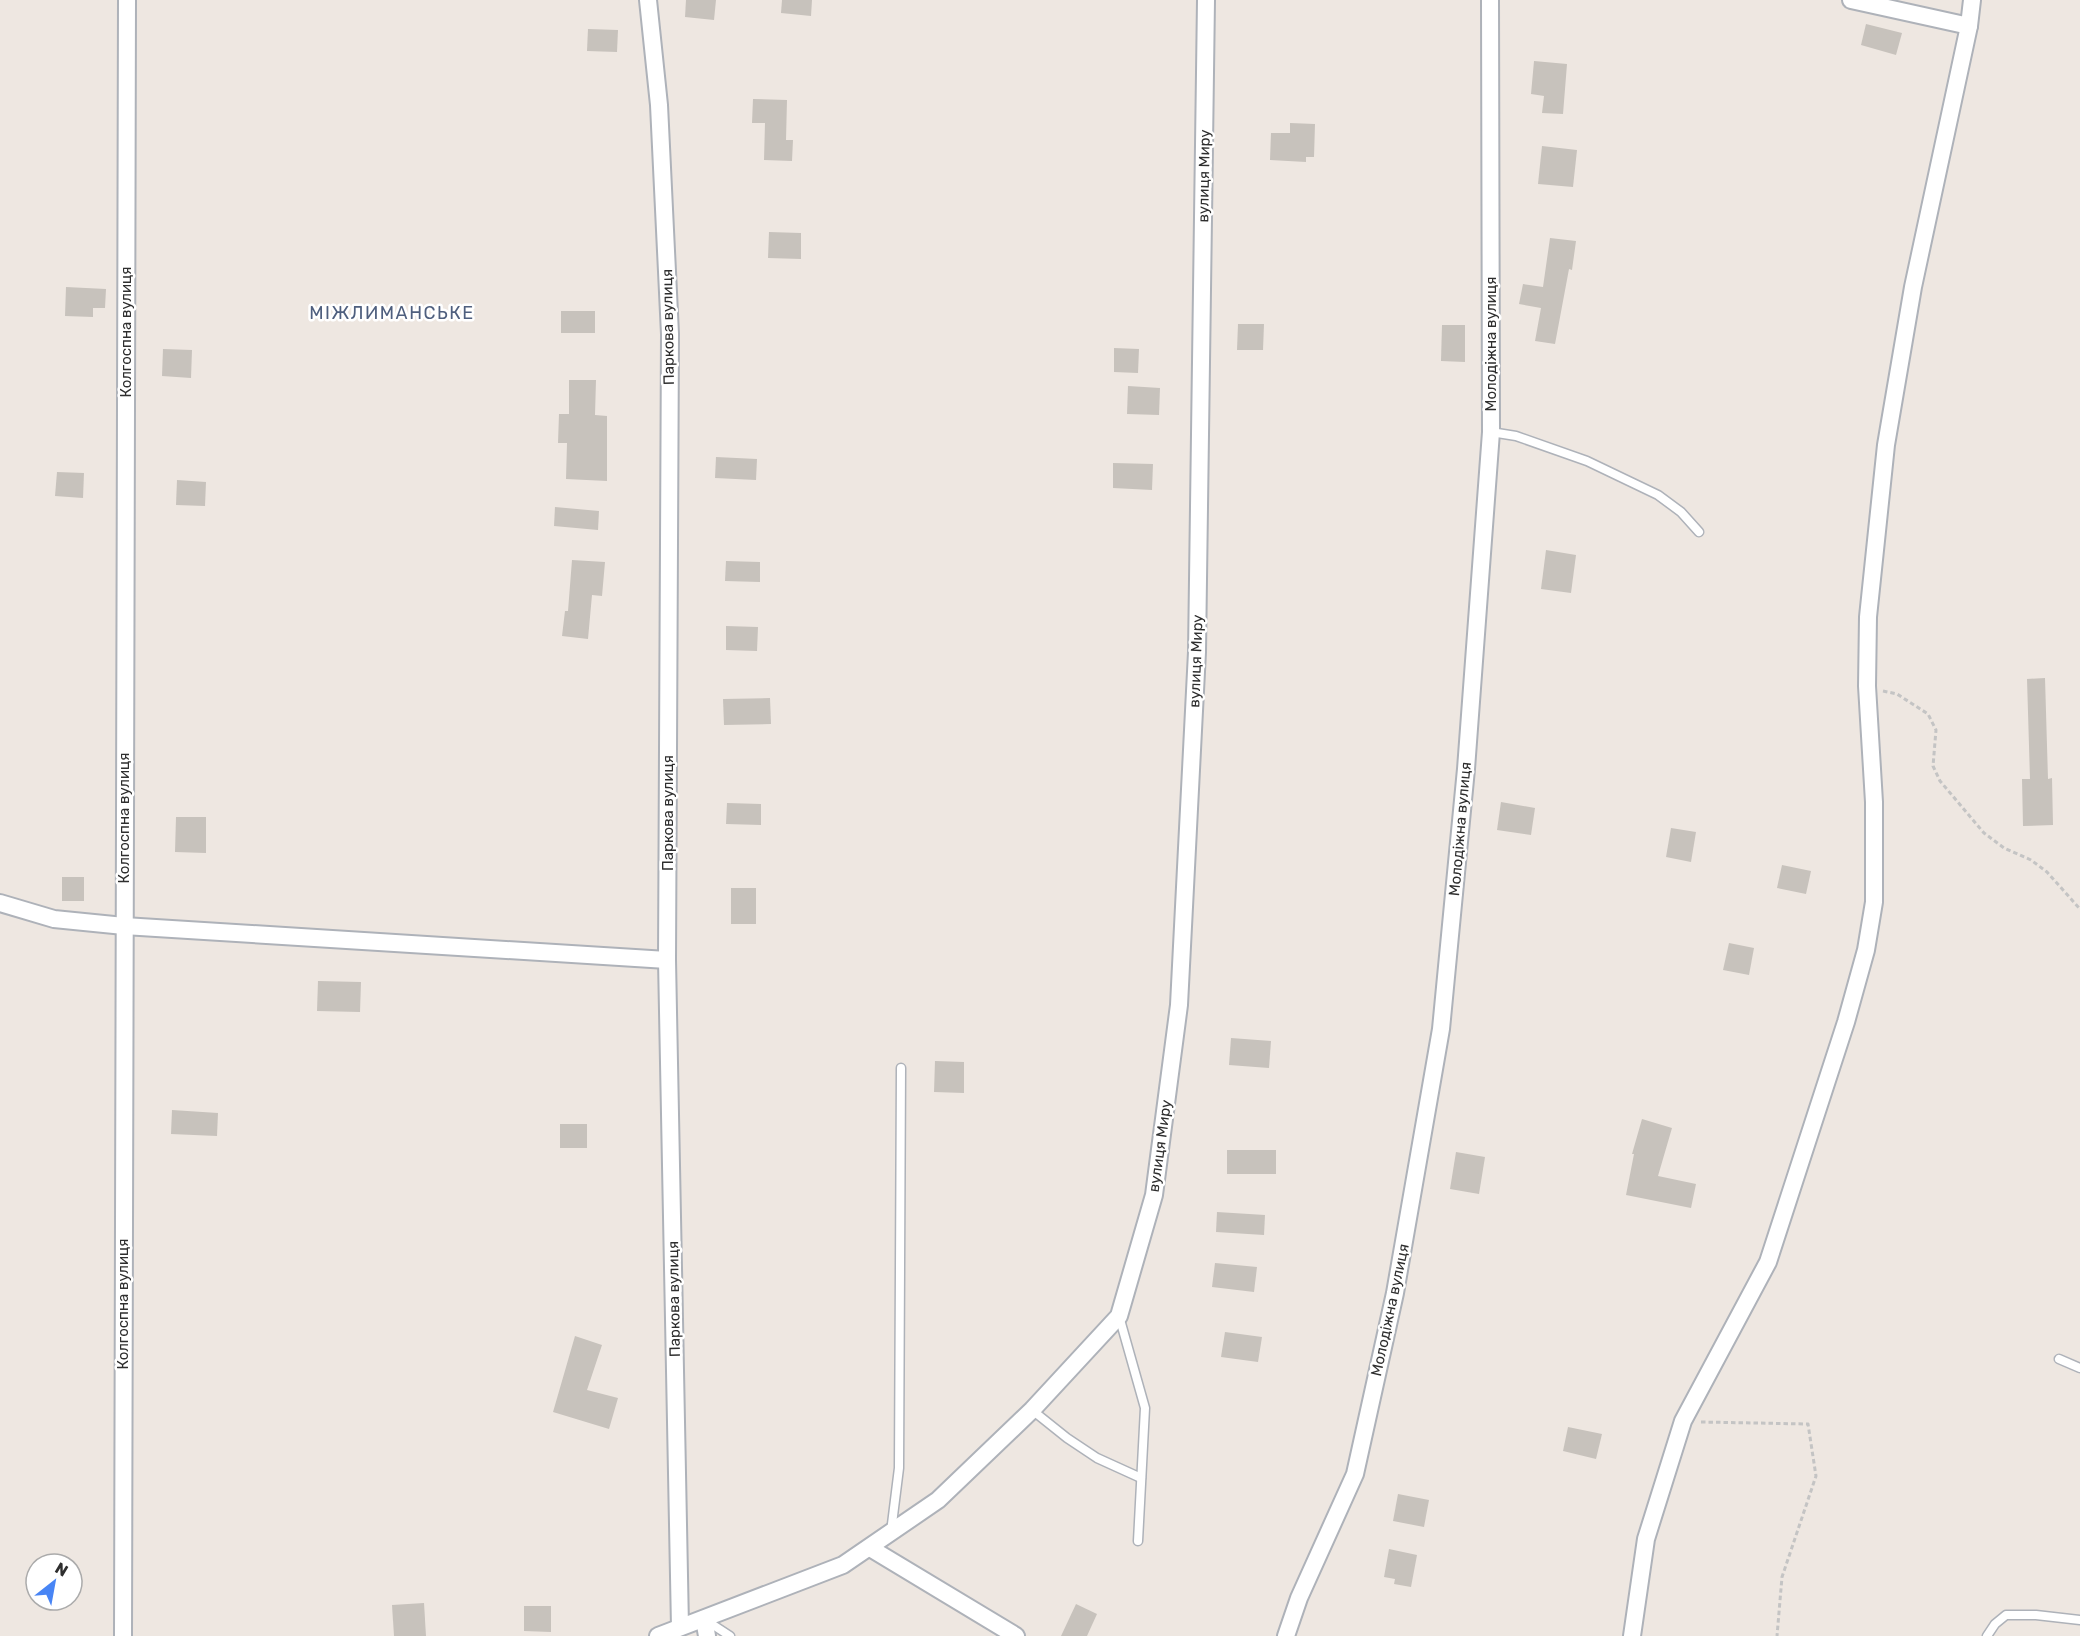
<svg xmlns="http://www.w3.org/2000/svg" width="2080" height="1636" font-family="Rubik,sans-serif">
	<style>
		.building { fill: #c7c2bc }
		.lines { fill: none; stroke-linecap: round; stroke-linejoin: round }
		.service-casing { stroke: #aeb2b9; stroke-width: 11 }
		.minor-casing { stroke: #aeb2b9; stroke-width: 20 }
		.path { stroke: #c4c4c4; stroke-width: 3; stroke-dasharray: 4.5 3; stroke-linecap: butt }
		.service { stroke: #fff; stroke-width: 8 }
		.minor { stroke: #fff; stroke-width: 16 }
		.labels { text-anchor: middle; stroke-width: 5; stroke-linejoin: round; paint-order: stroke }
		.street-label { font-size: 15px; fill: #2e2e2e; stroke: #fff }
		.quarter-label { font-size: 18px; letter-spacing: 1.5px; fill: #4f5f7e; stroke: #fff }
	</style>
	<rect width="100%" height="100%" fill="#eee7e1"/>
	<g class="building">
		<polygon points="686,0 716,0 714,20 685,17"/>
		<polygon points="782,0 812,0 811,16 781,13"/>
		<polygon points="1866,24 1902,33 1896,55 1861,45"/>
		<polygon points="588,29 618,30 617,52 587,51"/>
		<polygon points="1534,61 1567,64 1563,114 1542,113 1544,96 1531,94"/>
		<polygon points="753,99 787,100 786,140 793,140 792,161 764,160 765,123 752,123"/>
		<polygon points="1290,123 1315,124 1314,157 1306,157 1306,162 1270,160 1271,133 1290,133"/>
		<polygon points="1542,146 1577,150 1573,187 1538,184"/>
		<polygon points="769,232 801,233 801,259 768,258"/>
		<polygon points="1550,238 1576,241 1572,270 1569,269 1555,344 1535,341 1541,308 1519,304 1523,284 1543,287"/>
		<polygon points="66,287 106,289 105,308 93,308 93,317 65,316"/>
		<rect x="561" y="311" width="34" height="22"/>
		<polygon points="1238,324 1264,324 1263,350 1237,350"/>
		<polygon points="1442,325 1465,325 1465,362 1441,361"/>
		<polygon points="1114,348 1139,349 1138,373 1114,372"/>
		<polygon points="163,349 192,350 191,378 162,376"/>
		<polygon points="569,380 596,380 595,415 607,416 607,481 566,479 567,443 558,443 559,414 569,414"/>
		<polygon points="1128,386 1160,388 1159,415 1127,414"/>
		<polygon points="716,457 757,459 756,480 715,478"/>
		<polygon points="1113,463 1153,464 1152,490 1113,488"/>
		<polygon points="57,472 84,473 83,498 55,496"/>
		<polygon points="177,480 206,482 205,506 176,505"/>
		<polygon points="555,507 599,511 598,530 554,526"/>
		<polygon points="1546,550 1576,555 1571,593 1541,589"/>
		<polygon points="572,560 605,562 602,596 592,595 588,639 562,636 565,611 568,611"/>
		<polygon points="726,561 760,562 760,582 725,581"/>
		<polygon points="726,626 758,627 757,651 726,650"/>
		<polygon points="2045,678 2048,779 2052,778 2053,825 2023,826 2022,779 2030,779 2027,679"/>
		<polygon points="770,698 771,724 724,725 723,699"/>
		<polygon points="1501,802 1535,808 1531,835 1497,830"/>
		<polygon points="727,803 761,804 761,825 726,824"/>
		<polygon points="176,817 206,817 206,853 175,852"/>
		<polygon points="1671,828 1696,832 1691,862 1666,857"/>
		<polygon points="1782,865 1811,871 1806,894 1777,888"/>
		<rect x="62" y="877" width="22" height="24"/>
		<rect x="731" y="888" width="25" height="36"/>
		<polygon points="1729,943 1754,948 1749,975 1723,970"/>
		<polygon points="318,981 361,982 360,1012 317,1011"/>
		<polygon points="1231,1038 1271,1041 1269,1068 1229,1065"/>
		<polygon points="935,1061 964,1062 964,1093 934,1092"/>
		<polygon points="172,1110 218,1113 217,1136 171,1134"/>
		<polygon points="1642,1119 1672,1128 1658,1176 1696,1184 1691,1208 1626,1195 1634,1154 1632,1154"/>
		<rect x="560" y="1124" width="27" height="24"/>
		<rect x="1227" y="1150" width="49" height="24"/>
		<polygon points="1456,1152 1485,1157 1479,1194 1450,1189"/>
		<polygon points="1217,1212 1265,1215 1264,1235 1216,1232"/>
		<polygon points="1215,1263 1257,1267 1254,1292 1212,1287"/>
		<polygon points="1225,1332 1262,1337 1258,1362 1221,1357"/>
		<polygon points="575,1336 602,1345 587,1390 618,1398 609,1429 553,1412"/>
		<polygon points="1568,1427 1602,1434 1596,1459 1563,1451"/>
		<polygon points="1398,1494 1429,1500 1424,1527 1393,1521"/>
		<polygon points="1389,1549 1417,1555 1411,1587 1394,1584 1395,1579 1384,1577"/>
		<polygon points="424,1603 426,1636 394,1636 392,1605"/>
		<polygon points="1076,1604 1097,1614 1087,1636 1061,1636"/>
		<polygon points="524,1606 551,1606 551,1632 524,1631"/>
	</g>
	<g class="lines">
		<g class="service-casing">
			<g id="service">
				<polyline points="1491,432 1516,436 1587,461 1658,495 1681,512 1699,532"/>
				<polyline points="1119,1316 1145,1408 1138,1541"/>
				<polyline points="2059,1359 2080,1368"/>
				<polyline points="1032,1410 1067,1438 1097,1458 1141,1478"/>
				<polyline points="891,1532 899,1468 901,1068"/>
				<polyline points="704,1619 730,1636"/>
				<polyline points="1987,1636 1995,1624 2006,1615 2036,1615 2080,1620"/>
			</g>
		</g>
		<g class="minor-casing">
			<g id="minor">
				<polyline points="648,0 659,105 670,334 667,960 680,1627"/>
				<polyline points="1851,0 1969,26"/>
				<polyline points="0,903 54,919 124,926 667,960"/>
				<polyline points="870,1548 1016,1636"/>
				<polyline points="704,1619 707,1636"/>
				<polyline points="123,1636 127,0"/>
				<polyline points="658,1636 843,1565 938,1500 1032,1410 1119,1316 1154,1195 1179,1005 1197,652 1206,0"/>
				<polyline points="1286,1636 1299,1598 1355,1474 1395,1293 1441,1029 1466,769 1491,432 1490,0"/>
				<polyline points="1632,1636 1646,1539 1683,1421 1768,1262 1846,1022 1866,950 1874,902 1874,802 1867,686 1868,617 1886,445 1913,287 1969,26 1972,0"/>
			</g>
		</g>
		<g class="path">
			<polyline points="1883,691 1897,694 1928,714 1936,730 1933,766 1940,781 1984,833 2004,848 2031,860 2047,872 2080,909"/>
			<polyline points="1701,1422 1808,1424 1816,1476 1782,1577 1777,1636"/>
		</g>
		<use href="#service" class="service"/>
		<use href="#minor" class="minor"/>
	</g>
	<g class="labels">
		<g class="street-label">
			<text transform="translate(1204 176) rotate(-89)" y="5">вулиця Миру</text>
			<text transform="translate(668 327) rotate(-91)" y="5">Паркова вулиця</text>
			<text transform="translate(126 332) rotate(-90)" y="5">Колгоспна вулиця</text>
			<text transform="translate(1491 344) rotate(-90)" y="5">Молодіжна вулиця</text>
			<text transform="translate(1196 661) rotate(-88)" y="5">вулиця Миру</text>
			<text transform="translate(668 813) rotate(-90)" y="5">Паркова вулиця</text>
			<text transform="translate(124 818) rotate(-90)" y="5">Колгоспна вулиця</text>
			<text transform="translate(1460 829) rotate(-85)" y="5">Молодіжна вулиця</text>
			<text transform="translate(1160 1146) rotate(-82)" y="5">вулиця Миру</text>
			<text transform="translate(674 1299) rotate(-91)" y="5">Паркова вулиця</text>
			<text transform="translate(123 1304) rotate(-90)" y="5">Колгоспна вулиця</text>
			<text transform="translate(1390 1310) rotate(-78)" y="5">Молодіжна вулиця</text>
		</g>
		<g class="quarter-label">
			<text x="392" y="319">МІЖЛИМАНСЬКЕ</text>
		</g>
	</g>
	<g transform="translate(54 1582) rotate(31)"><circle r="28" fill="#ffffff" stroke="#ababab" stroke-width="1.5"/>
	<path d="M0-4.5L10 22L0 15L-10 22Z" fill="#4885f5"/>
	<text y="-9" font-size="16" font-weight="bold" text-anchor="middle" fill="#2e2e2e">N</text>
	</g>
</svg>
